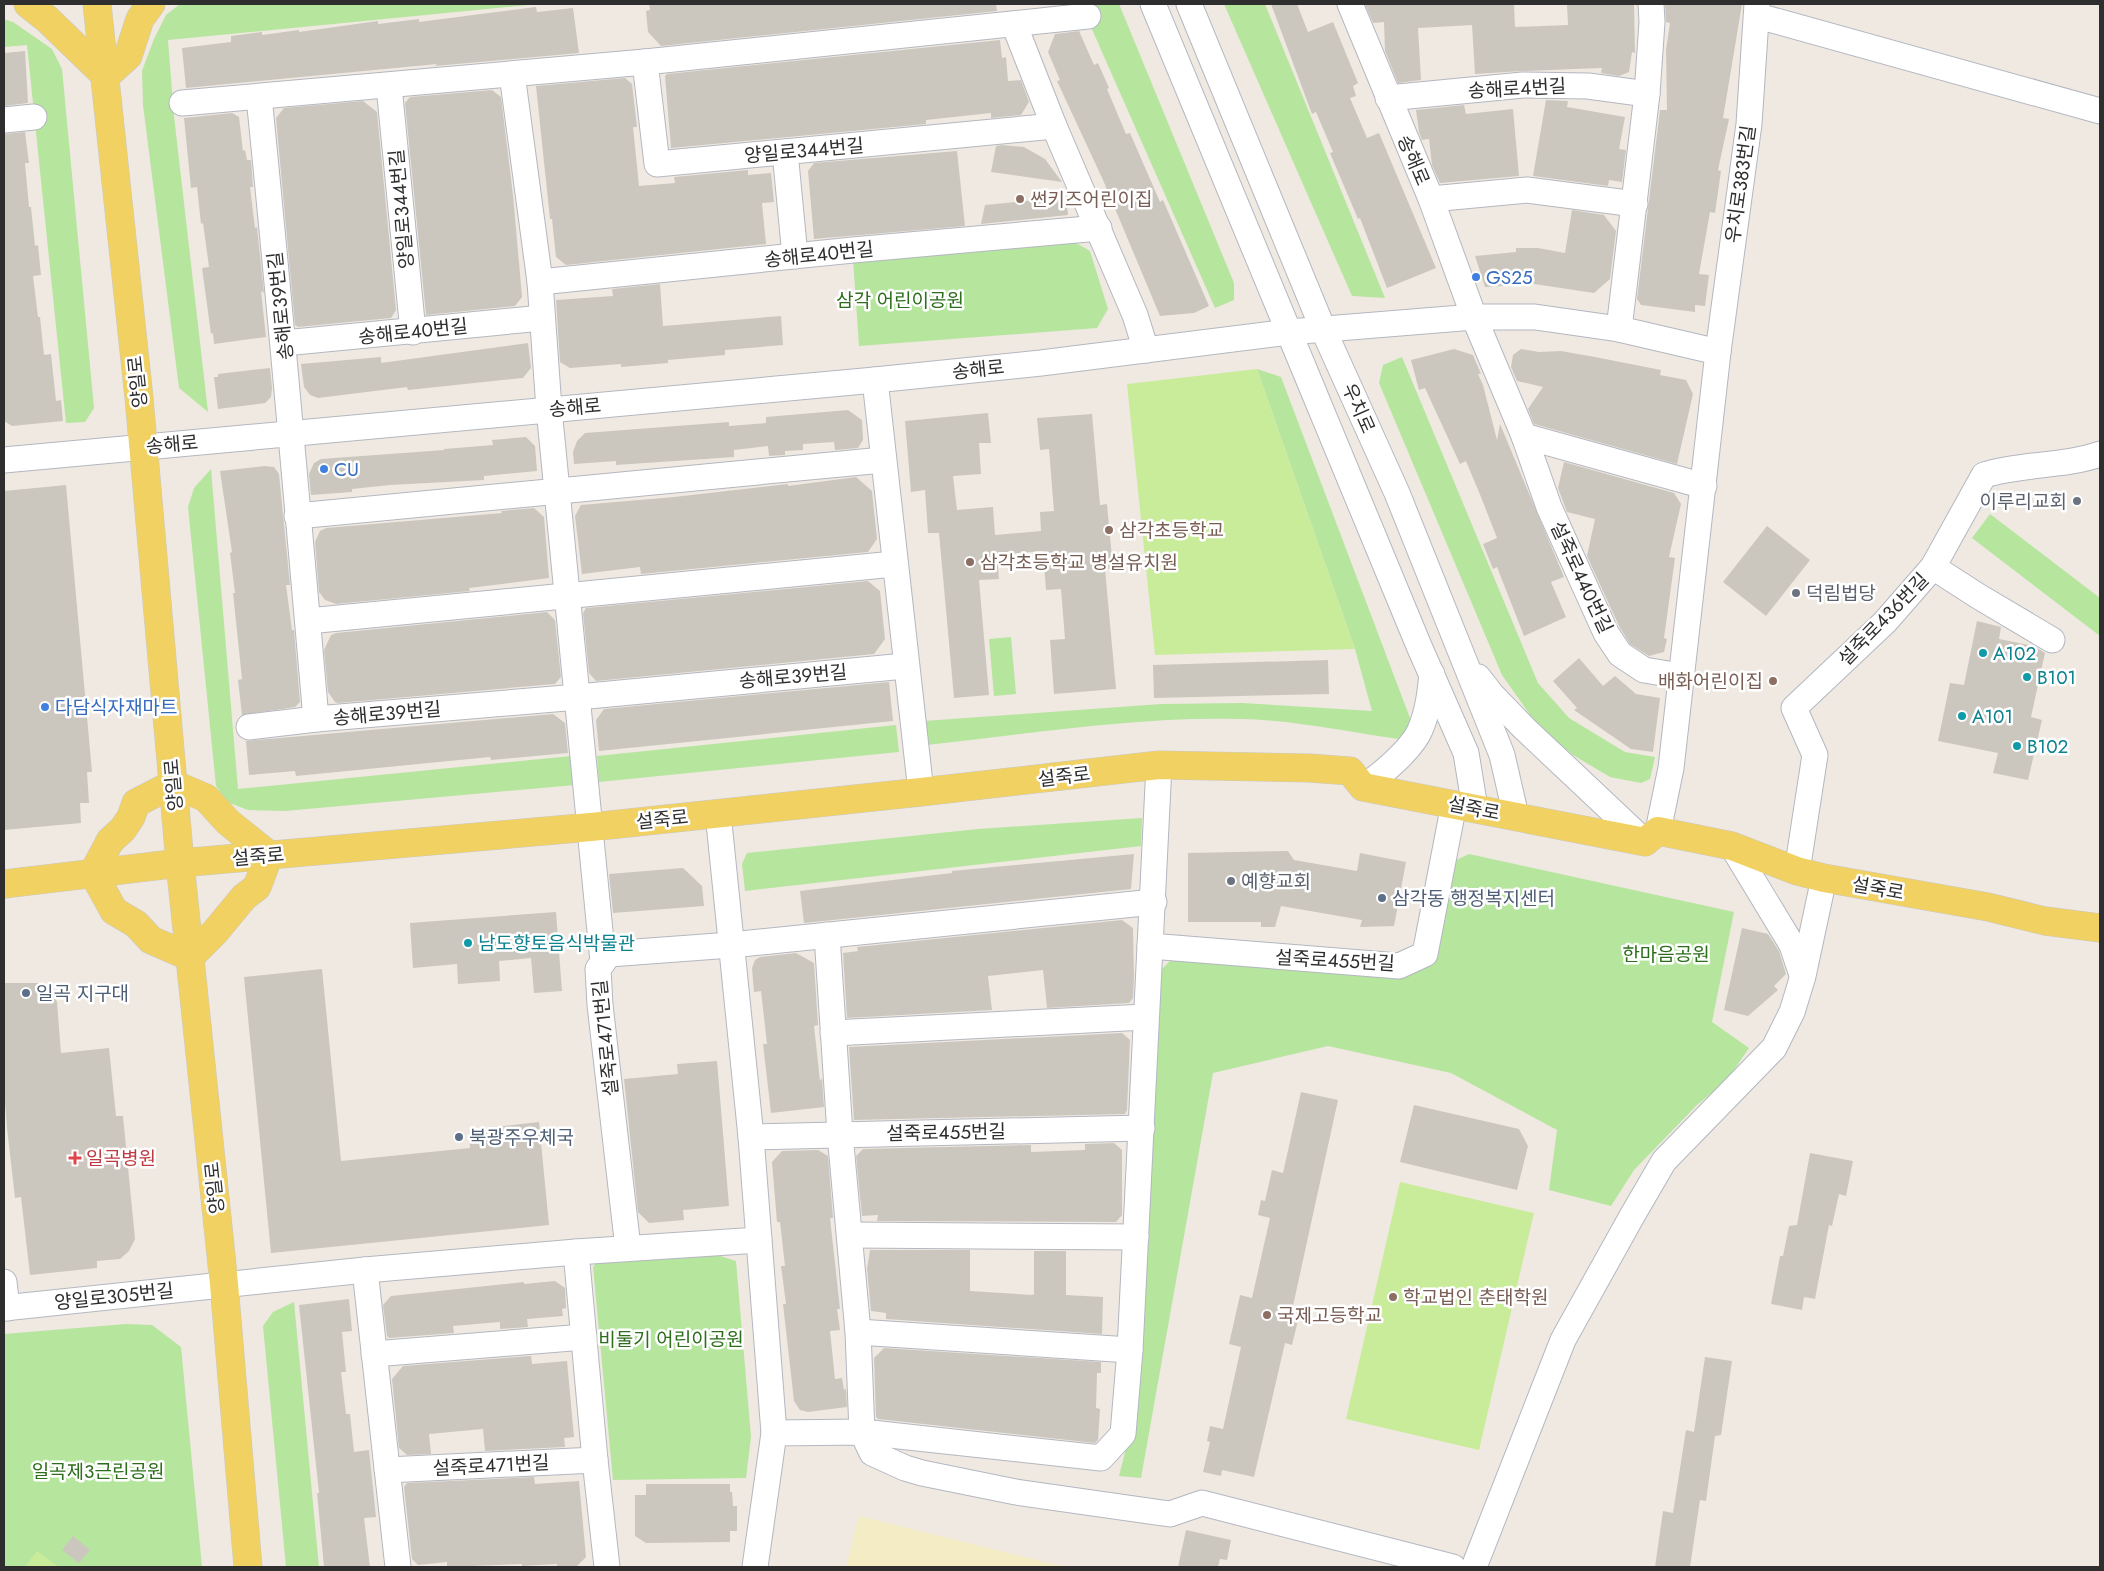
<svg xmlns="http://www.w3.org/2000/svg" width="2104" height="1571" font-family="Jost,'Noto Sans KR',sans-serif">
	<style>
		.green { fill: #b6e59e }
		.sand { fill: #f3ecc5 }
		.pitch { fill: #c9ec9a }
		.building { fill: #cbc7bf }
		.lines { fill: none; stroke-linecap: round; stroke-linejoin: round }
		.minor-casing { stroke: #b4b7c1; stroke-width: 27 }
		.major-casing { stroke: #c9c9c9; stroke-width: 29 }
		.minor { stroke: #fff; stroke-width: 25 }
		.major { stroke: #f2d163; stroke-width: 28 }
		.education-dot { fill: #8d6e63; stroke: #fff; stroke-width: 2 }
		.shop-dot { fill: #3f7fe0; stroke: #fff; stroke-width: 2 }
		.worship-dot { fill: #6b7280; stroke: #fff; stroke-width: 2 }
		.culture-dot { fill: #0f9aa8; stroke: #fff; stroke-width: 2 }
		.service-dot { fill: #5c6f8a; stroke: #fff; stroke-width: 2 }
		.health-dot { fill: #e0444e; stroke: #fff; stroke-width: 2 }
		.labels { text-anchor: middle; stroke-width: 5; stroke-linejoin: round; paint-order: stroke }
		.street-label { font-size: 19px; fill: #2e2e2e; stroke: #fff }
		.education-label { font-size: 19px; fill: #785e54; stroke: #fff; text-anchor: start }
		.shop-label { font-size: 19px; fill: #366cbe; stroke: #fff; text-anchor: start }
		.park-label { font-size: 19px; fill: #2c6e1b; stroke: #fff }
		.worship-label { font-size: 19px; fill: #5b616d; stroke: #fff; text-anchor: start }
		.culture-label { font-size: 19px; fill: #0d838f; stroke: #fff; text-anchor: start }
		.service-label { font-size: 19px; fill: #4e5e75; stroke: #fff; text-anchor: start }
		.health-label { font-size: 19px; fill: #be3a42; stroke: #fff; text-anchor: start }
	</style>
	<rect width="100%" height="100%" fill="#efe9e1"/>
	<g class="green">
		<polygon points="180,4 538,4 168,40 174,116 208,412 179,388 143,105 142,71 154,39 166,15"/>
		<polygon points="1085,4 1119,4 1234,283 1234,300 1215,308 1091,27"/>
		<polygon points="1224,4 1265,4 1385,298 1352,296"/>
		<polygon points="4,19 13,22 52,49 62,69 94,408 85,422 66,423 27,45 4,47"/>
		<polygon points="1076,243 1090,251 1108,309 1097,328 859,346 853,259"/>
		<polygon points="1402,357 1538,683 1569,718 1625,752 1655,757 1650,779 1641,783 1610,777 1573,755 1538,726 1502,675 1379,383 1383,365"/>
		<path d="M1257 369 1281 377 1410 718 1413 738 1399 739C1348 732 1293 720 1241 719 1136 716 1031 734 927 745L924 721 1161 704 1242 703 1372 711 1355 649Z"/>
		<polygon points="211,469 238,789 571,756 575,785 285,811 248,810 227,802 216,786 188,507 194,488"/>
		<polygon points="1990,514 2100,598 2100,636 1972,538"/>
		<polygon points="1011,637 1016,694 994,696 989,639"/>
		<polygon points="896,725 899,752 599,782 597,756"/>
		<polygon points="1142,818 1141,846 745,891 742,864 747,853 978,829"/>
		<polygon points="1469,854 1734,912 1712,1022 1749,1048 1727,1080 1697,1105 1634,1170 1611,1206 1549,1190 1557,1130 1451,1073 1328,1046 1213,1073 1141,1478 1119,1476 1134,1417 1158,973 1171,960 1405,977 1434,960 1454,861"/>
		<polygon points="717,1255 736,1261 751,1437 746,1478 613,1480 593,1267 598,1260"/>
		<polygon points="294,1302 319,1567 286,1567 263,1326 273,1312"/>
		<polygon points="126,1324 152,1325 181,1347 202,1567 4,1567 4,1334"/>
	</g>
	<polygon class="sand" points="859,1516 1066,1567 846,1567"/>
	<g class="pitch">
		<polygon points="1257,369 1355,649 1155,655 1127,384"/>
		<polygon points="1400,1182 1534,1213 1479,1450 1346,1419"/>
		<polygon points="37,1551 59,1567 25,1567"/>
	</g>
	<g class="building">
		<polygon points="649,4 996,4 997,11 661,46 648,32 646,11 650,10"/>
		<polygon points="1271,4 1297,4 1308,32 1333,22 1358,83 1353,86 1356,96 1350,98 1367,138 1379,133 1436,268 1387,288 1360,218 1358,219 1330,153 1333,152 1316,112 1312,114"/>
		<polygon points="1365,4 1514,4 1515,27 1568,25 1567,4 1634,4 1635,53 1632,52 1629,72 1619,76 1601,73 1602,68 1522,71 1475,74 1472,25 1418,28 1421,80 1398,83 1385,51 1384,22 1373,23"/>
		<polygon points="1665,4 1742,4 1723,118 1729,119 1718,170 1721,171 1715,213 1710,212 1699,274 1709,275 1705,306 1695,305 1695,312 1641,305 1637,299 1660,110 1667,110 1666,50 1670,23 1666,22"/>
		<polygon points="536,7 537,12 573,8 579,53 435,66 437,64 186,88 182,48 231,42 231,36 262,32 262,35 299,30 299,32 378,21 378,24 419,19 419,22"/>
		<polygon points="1079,31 1094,65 1098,63 1109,88 1107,89 1126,134 1130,133 1160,202 1163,200 1209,306 1194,313 1160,316 1103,180 1057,81 1060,80 1048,52 1055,34"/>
		<polygon points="1000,40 1002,58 1006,57 1008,81 1021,80 1029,102 1021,115 991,118 991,113 926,120 926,124 671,148 665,76 667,74"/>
		<polygon points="25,51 28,103 4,106 4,53"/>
		<polygon points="625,78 632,84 637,127 633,127 639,186 675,183 674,177 748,170 748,175 771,173 774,202 762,203 766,244 566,265 556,257 552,219 550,219 536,86"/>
		<polygon points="492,90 501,97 513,195 522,297 515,306 426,315 405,103 410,97"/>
		<polygon points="1546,100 1568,101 1567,107 1625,117 1619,149 1626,150 1622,182 1609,180 1608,186 1533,176"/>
		<polygon points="363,101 377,112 396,310 391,318 298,327 295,325 276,118 284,108"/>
		<polygon points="1464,105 1466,114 1513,109 1519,176 1440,183 1432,165 1429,139 1422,140 1419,132 1416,110"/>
		<polygon points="232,113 239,117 243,151 245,150 247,160 251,160 253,187 250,187 255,228 257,227 264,293 261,291 266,337 214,344 213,333 211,334 202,268 209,267 203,223 201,224 197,187 191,188 184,118"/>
		<polygon points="25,132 29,163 25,163 29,207 31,207 35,246 38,245 41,275 33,276 38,317 40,317 44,355 51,354 56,401 61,400 63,421 12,426 4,421 4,134"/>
		<polygon points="1002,145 1024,147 1045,159 1062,182 991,172 996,146"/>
		<polygon points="957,151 965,226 814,239 808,171 814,163"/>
		<polygon points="1066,197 1068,215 981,224 985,205"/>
		<polygon points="1572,210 1604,215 1616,231 1610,279 1594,293 1534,284 1485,287 1475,256 1516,252 1516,248 1538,248 1565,253"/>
		<polygon points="660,284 663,326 781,316 783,345 725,350 725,355 668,360 668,363 621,367 621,364 570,368 560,362 556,300 613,296 612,289"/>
		<polygon points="528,343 531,368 523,378 408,390 407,387 318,398 310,395 304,387 301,364 381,357 381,363"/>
		<polygon points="1454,349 1473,355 1481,374 1478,374 1483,385 1497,440 1500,424 1564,577 1551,582 1566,617 1524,636 1497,567 1493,569 1483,544 1497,538 1481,497 1466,461 1460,464 1425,388 1419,390 1411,360"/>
		<polygon points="1521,349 1539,352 1561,351 1595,357 1661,370 1660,375 1686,380 1693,394 1677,464 1534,424 1528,409 1543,387 1517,381 1511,367 1513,355"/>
		<polygon points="270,368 272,388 271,397 265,403 218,409 214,377 218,377 218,374"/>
		<polygon points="848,410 862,420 863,440 858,448 835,450 834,442 803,444 803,450 785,451 785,455 769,456 768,446 734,450 734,457 616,465 616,461 574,464 573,452 577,441 585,433 729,422 729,426 766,423 766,417"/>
		<polygon points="988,413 991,443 979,443 981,474 953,476 957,510 993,507 995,535 1041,531 1040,512 1054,511 1049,449 1040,450 1037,418 1092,414 1100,505 1107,504 1113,569 1105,569 1116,689 1054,694 1050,640 1065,639 1061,589 1046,590 1043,551 997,555 999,579 979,580 989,695 954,698 939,533 928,533 925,490 911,492 905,421"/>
		<polygon points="526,437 535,446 537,471 484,476 484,480 390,485 352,489 352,492 311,495 309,474 314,463 321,459 444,450 444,449 493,445 492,440"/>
		<polygon points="1564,462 1674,493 1681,504 1669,557 1675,558 1664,638 1667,639 1664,652 1649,656 1630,644 1619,626 1587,556 1595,519 1567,512 1558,488"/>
		<polygon points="265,466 274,467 279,474 290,585 286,585 292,630 294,630 300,702 295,707 242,715 238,680 242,679 233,593 235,593 230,553 232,552 220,471"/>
		<polygon points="856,477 872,491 877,539 868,552 641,574 640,567 582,574 575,516 581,505 674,497 788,484 788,486"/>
		<polygon points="66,485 92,772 87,772 89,803 80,803 81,823 4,830 4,491"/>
		<polygon points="534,508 544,517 549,578 469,588 470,591 336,604 325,600 319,592 315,542 320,531 326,528 502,513 501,511"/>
		<polygon points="1767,526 1810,560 1766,616 1723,582"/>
		<polygon points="868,581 880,591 885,639 874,654 596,681 589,673 583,613 586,608"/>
		<polygon points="547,612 555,620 561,677 555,684 338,703 335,702 328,692 324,650 331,635 336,633"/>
		<polygon points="1977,621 2001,627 1999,639 2034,646 2045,653 2031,717 2042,720 2028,780 1993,773 1998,753 1938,741 1950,683 1964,685"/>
		<polygon points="1579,658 1603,686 1615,676 1636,694 1660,698 1653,752 1631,749 1574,710 1577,708 1553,681"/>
		<polygon points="1328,660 1329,694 1154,698 1153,665"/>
		<polygon points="889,682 893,721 599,751 596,720 604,709"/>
		<polygon points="553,714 565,723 568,753 491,760 490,757 296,776 295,771 249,775 246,741"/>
		<polygon points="1288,851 1294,860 1357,871 1360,853 1406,862 1394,926 1360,927 1362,920 1281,906 1275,927 1261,927 1261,922 1188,922 1188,853"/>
		<polygon points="1134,854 1131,889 804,923 800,891 952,873 952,871"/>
		<polygon points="683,868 702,886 704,906 613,913 609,874"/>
		<polygon points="556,912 562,991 534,993 531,958 499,961 500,981 458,984 457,964 413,968 410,923"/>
		<polygon points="1122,920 1133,928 1134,976 1133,998 1129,1003 1047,1008 1043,970 988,976 992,1010 847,1018 843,953 858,951 857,947"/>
		<polygon points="1742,928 1768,934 1779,951 1786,974 1774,986 1778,990 1748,1016 1724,1010"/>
		<polygon points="796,953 814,963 818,1025 814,1026 820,1081 822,1078 824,1107 771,1113 763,1044 767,1044 761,991 754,992 752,968 755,960 760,957"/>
		<polygon points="322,969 341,1161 470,1148 469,1130 539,1122 549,1225 271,1253 244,977"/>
		<polygon points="4,983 41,983 53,993 57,1002 61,1053 109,1048 116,1116 123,1116 135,1239 129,1251 120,1259 97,1261 97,1268 30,1275 21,1197 15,1198 7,1128 4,1088"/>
		<polygon points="1122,1033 1130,1040 1127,1110 1125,1114 854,1120 849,1047"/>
		<polygon points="717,1061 729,1206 683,1210 684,1220 649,1223 638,1212 624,1079 678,1074 677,1064"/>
		<polygon points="1301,1092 1338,1100 1293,1306 1301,1308 1292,1345 1285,1343 1254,1477 1222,1470 1221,1476 1203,1472 1210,1442 1207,1441 1210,1426 1223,1429 1241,1347 1229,1344 1240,1295 1252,1298 1270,1218 1258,1215 1261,1200 1265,1201 1272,1170 1283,1173"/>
		<polygon points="1414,1105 1519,1129 1528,1146 1517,1190 1400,1162"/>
		<polygon points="1114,1143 1122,1150 1122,1215 1116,1222 877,1221 878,1215 862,1216 856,1156 863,1149 1031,1145 1031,1152 1085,1150 1085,1144"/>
		<polygon points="818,1150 828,1156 833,1218 830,1218 840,1309 837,1309 840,1330 830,1331 835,1379 842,1378 844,1390 846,1389 847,1407 808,1412 800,1410 794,1401 783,1304 786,1304 781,1266 785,1266 780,1222 777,1222 772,1162 782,1151"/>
		<polygon points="1810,1153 1853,1161 1846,1196 1839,1194 1832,1226 1829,1225 1815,1299 1804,1297 1802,1310 1771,1304 1780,1256 1783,1256 1789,1226 1797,1225"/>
		<polygon points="870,1250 970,1250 970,1291 1032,1295 1034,1294 1034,1251 1066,1251 1066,1295 1103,1297 1102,1334 886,1319 886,1313 871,1311 867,1269"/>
		<polygon points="555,1281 565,1288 566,1308 562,1309 563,1316 527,1319 528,1327 500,1329 500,1322 453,1326 454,1333 389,1338 387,1336 383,1305 391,1296 524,1282 524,1284"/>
		<polygon points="349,1299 352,1331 342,1332 346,1372 341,1372 346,1414 350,1414 354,1452 369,1450 376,1517 364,1518 370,1567 324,1567 317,1493 319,1493 299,1305"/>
		<polygon points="884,1348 1101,1362 1101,1373 1097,1373 1096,1408 1100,1409 1098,1440 1095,1443 878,1419 876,1417 874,1358"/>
		<polygon points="530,1356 531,1356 532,1364 567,1361 574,1437 564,1438 565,1447 485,1451 483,1429 429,1434 431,1454 407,1455 399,1448 392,1379 403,1366"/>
		<polygon points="1705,1357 1732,1361 1721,1435 1715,1436 1706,1501 1700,1500 1690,1567 1655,1567 1663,1511 1673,1513 1686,1430 1694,1432"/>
		<polygon points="534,1477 535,1484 579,1481 586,1557 576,1567 557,1567 557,1564 522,1566 522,1564 447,1567 447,1562 418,1565 412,1559 404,1487 407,1483"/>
		<polygon points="646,1484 730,1484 730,1492 732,1492 733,1506 737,1506 737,1531 730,1531 730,1542 646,1543 635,1536 635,1495 646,1495"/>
		<polygon points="1186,1530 1231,1540 1227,1560 1220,1559 1218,1567 1178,1567"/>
		<polygon points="73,1536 90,1550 79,1563 62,1550"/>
	</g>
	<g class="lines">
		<g class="minor-casing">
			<g id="minor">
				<polyline points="1153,4 1419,646 1466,753 1475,808"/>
				<polyline points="1189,4 1323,329 1397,493 1502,755 1516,816"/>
				<polyline points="1350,4 1431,199 1474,317 1524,436 1549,507 1606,633 1620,654 1644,670 1681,676"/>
				<polyline points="1758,16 2100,111"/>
				<polyline points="1014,24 1054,126 1135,315 1146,350"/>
				<polyline points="645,62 657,164 1054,126"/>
				<polyline points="512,74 540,282 549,409 603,962"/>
				<polyline points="389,86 413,332"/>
				<path d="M259 97C280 304 298 511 316 719L578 697 905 666"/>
				<polyline points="1388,98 1523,85 1588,86 1647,94"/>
				<polyline points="182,103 645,62 1088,16"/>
				<polyline points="4,120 34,117"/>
				<polyline points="785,152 795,256"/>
				<polyline points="1431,199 1527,190 1635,204"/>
				<polyline points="540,282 853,250 1099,228"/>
				<polyline points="1619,329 1647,94 1652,22 1651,4"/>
				<polyline points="284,343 542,318"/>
				<polyline points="875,380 921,792"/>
				<polyline points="1524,436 1704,486"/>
				<polyline points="4,460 875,380 1041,363 1289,332 1474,317 1535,317 1619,329 1718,352"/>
				<polyline points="297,516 883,460"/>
				<polyline points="1933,567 1978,596 2052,640"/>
				<polyline points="308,621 894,564"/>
				<polyline points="1478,677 1492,695 1525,729 1645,842"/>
				<polyline points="249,727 316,719"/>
				<path d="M1363 787C1380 776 1412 749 1420 730 1428 712 1430 693 1432 674"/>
				<polyline points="718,813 751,1137 774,1433 755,1567"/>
				<polyline points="1658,831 1671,768 1718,352 1749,124 1757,4"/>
				<polyline points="1732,846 1792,945 1802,975"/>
				<path d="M1797 871 1815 755 1794 708 1885 622 1933 567 1984 475C2022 463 2063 467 2100 454"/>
				<polyline points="827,935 840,1134 858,1332 862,1432 872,1453 905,1468 922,1473 1016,1492 1170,1514 1202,1503 1453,1567"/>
				<polyline points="1150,946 1399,966 1425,954 1454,804"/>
				<polyline points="833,1033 1145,1017"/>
				<polyline points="751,1137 1142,1128"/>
				<polyline points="850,1235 1136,1237"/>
				<polyline points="628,1248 600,1005 598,969 609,954 731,945 1154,902"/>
				<polyline points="576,1252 595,1460 607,1567"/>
				<polyline points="365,1270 398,1567"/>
				<polyline points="4,1282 7,1308"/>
				<polyline points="4,1308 365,1270 576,1252 759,1240"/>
				<polyline points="858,1332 1130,1350"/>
				<polyline points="374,1354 584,1337"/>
				<polyline points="774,1433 862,1432 1101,1458 1123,1434 1130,1350 1159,765"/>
				<polyline points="387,1470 595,1460"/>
				<polyline points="1474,1567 1563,1340 1632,1216 1664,1161 1774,1048 1792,1012 1803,976 1824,878"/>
			</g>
		</g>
		<g class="major-casing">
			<g id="major">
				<polyline points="28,4 47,19 106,76"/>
				<polyline points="97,4 139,398 180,863 224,1284 248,1567"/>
				<polyline points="106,76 128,56 140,19 151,4"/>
				<polyline points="173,784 206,798 228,822 269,855"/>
				<polyline points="93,873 114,911 136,924 151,940 190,957"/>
				<polyline points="93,873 110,841 123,829 131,817 136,803 173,784"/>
				<polyline points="4,884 180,863 591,827 921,792 1159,765 1309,768 1350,771 1363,787 1645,842 1658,831 1732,846 1797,871 1824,878 1988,907 2045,921 2100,928"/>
				<polyline points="190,957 215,932 244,897 257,887 269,855"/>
			</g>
		</g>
		<use href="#minor" class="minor"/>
		<use href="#major" class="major"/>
	</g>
	<g class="education-dot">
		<circle cx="1020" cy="199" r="5"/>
		<circle cx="1109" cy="530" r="5"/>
		<circle cx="970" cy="562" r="5"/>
		<circle cx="1773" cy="681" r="5"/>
		<circle cx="1393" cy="1297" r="5"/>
		<circle cx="1267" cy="1315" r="5"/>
	</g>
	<g class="shop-dot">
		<circle cx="1476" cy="277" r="5"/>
		<circle cx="324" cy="469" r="5"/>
		<circle cx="45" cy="707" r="5"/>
	</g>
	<g class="worship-dot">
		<circle cx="2077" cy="501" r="5"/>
		<circle cx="1796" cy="593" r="5"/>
		<circle cx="1231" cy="881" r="5"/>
	</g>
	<g class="culture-dot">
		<circle cx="1983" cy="653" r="5"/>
		<circle cx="2027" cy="677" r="5"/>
		<circle cx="1962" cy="716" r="5"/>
		<circle cx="2017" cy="746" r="5"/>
		<circle cx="468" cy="943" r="5"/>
	</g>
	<g class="service-dot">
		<circle cx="1382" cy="898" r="5"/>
		<circle cx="26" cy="993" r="5"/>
		<circle cx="459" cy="1137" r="5"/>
	</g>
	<path class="health-dot" d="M72.5 1150.5h5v5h5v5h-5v5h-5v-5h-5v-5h5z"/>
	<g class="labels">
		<g class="street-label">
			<text transform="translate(1517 88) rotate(-3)" y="7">송해로4번길</text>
			<text transform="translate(804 150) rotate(-5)" y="7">양일로344번길</text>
			<text transform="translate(1414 160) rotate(67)" y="7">송해로</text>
			<text transform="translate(1740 184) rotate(-82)" y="7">우치로383번길</text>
			<text transform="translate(401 209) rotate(-95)" y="7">양일로344번길</text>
			<text transform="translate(819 254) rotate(-6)" y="7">송해로40번길</text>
			<text transform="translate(280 306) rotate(-96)" y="7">송해로39번길</text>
			<text transform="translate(413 331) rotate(-6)" y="7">송해로40번길</text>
			<text transform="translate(978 369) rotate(-6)" y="7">송해로</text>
			<text transform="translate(137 382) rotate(-96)" y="7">양일로</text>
			<text transform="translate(575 407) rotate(-5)" y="7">송해로</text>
			<text transform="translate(1359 408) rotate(66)" y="7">우치로</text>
			<text transform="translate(172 444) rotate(-5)" y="7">송해로</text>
			<text transform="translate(1582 577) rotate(65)" y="7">설죽로440번길</text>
			<text transform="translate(1883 619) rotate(-46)" y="7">설죽로436번길</text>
			<text transform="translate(793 676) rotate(-5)" y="7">송해로39번길</text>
			<text transform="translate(387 713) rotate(-5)" y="7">송해로39번길</text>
			<text transform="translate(1064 776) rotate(-7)" y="7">설죽로</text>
			<text transform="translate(173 785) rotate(-95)" y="7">양일로</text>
			<text transform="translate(1474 808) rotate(11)" y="7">설죽로</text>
			<text transform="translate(662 819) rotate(-6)" y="7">설죽로</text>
			<text transform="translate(258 856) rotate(-5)" y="7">설죽로</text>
			<text transform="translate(1878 888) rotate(10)" y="7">설죽로</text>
			<text transform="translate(1335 960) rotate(3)" y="7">설죽로455번길</text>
			<text transform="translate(605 1038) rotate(-96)" y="7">설죽로471번길</text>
			<text transform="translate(946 1132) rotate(-1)" y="7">설죽로455번길</text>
			<text transform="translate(214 1188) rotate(-96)" y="7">양일로</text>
			<text transform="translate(114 1296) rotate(-6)" y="7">양일로305번길</text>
			<text transform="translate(491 1465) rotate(-3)" y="7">설죽로471번길</text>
		</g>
		<g class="education-label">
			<text x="1030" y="206">썬키즈어린이집</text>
			<text x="1119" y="537">삼각초등학교</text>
			<text x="980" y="569">삼각초등학교 병설유치원</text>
			<text x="1763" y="688" text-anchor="end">배화어린이집</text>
			<text x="1403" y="1304">학교법인 춘태학원</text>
			<text x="1277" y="1322">국제고등학교</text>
		</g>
		<g class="shop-label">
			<text x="1486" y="284">GS25</text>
			<text x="334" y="476">CU</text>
			<text x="55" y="714">다담식자재마트</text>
		</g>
		<g class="park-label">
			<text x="900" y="307">삼각 어린이공원</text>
			<text x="1666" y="961">한마음공원</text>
			<text x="671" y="1346">비둘기 어린이공원</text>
			<text x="98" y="1478">일곡제3근린공원</text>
		</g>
		<g class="worship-label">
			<text x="2067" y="508" text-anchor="end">이루리교회</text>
			<text x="1806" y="600">덕림법당</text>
			<text x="1241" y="888">예향교회</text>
		</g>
		<g class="culture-label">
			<text x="1993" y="660">A102</text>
			<text x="2037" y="684">B101</text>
			<text x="1972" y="723">A101</text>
			<text x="2027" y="753">B102</text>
			<text x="478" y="950">남도향토음식박물관</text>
		</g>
		<g class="service-label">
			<text x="1392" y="905">삼각동 행정복지센터</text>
			<text x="36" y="1000">일곡 지구대</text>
			<text x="469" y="1144">북광주우체국</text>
		</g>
		<g class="health-label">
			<text x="86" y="1165">일곡병원</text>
		</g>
	</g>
	<rect width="2104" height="1571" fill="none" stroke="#2e2e2e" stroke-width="10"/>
</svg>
